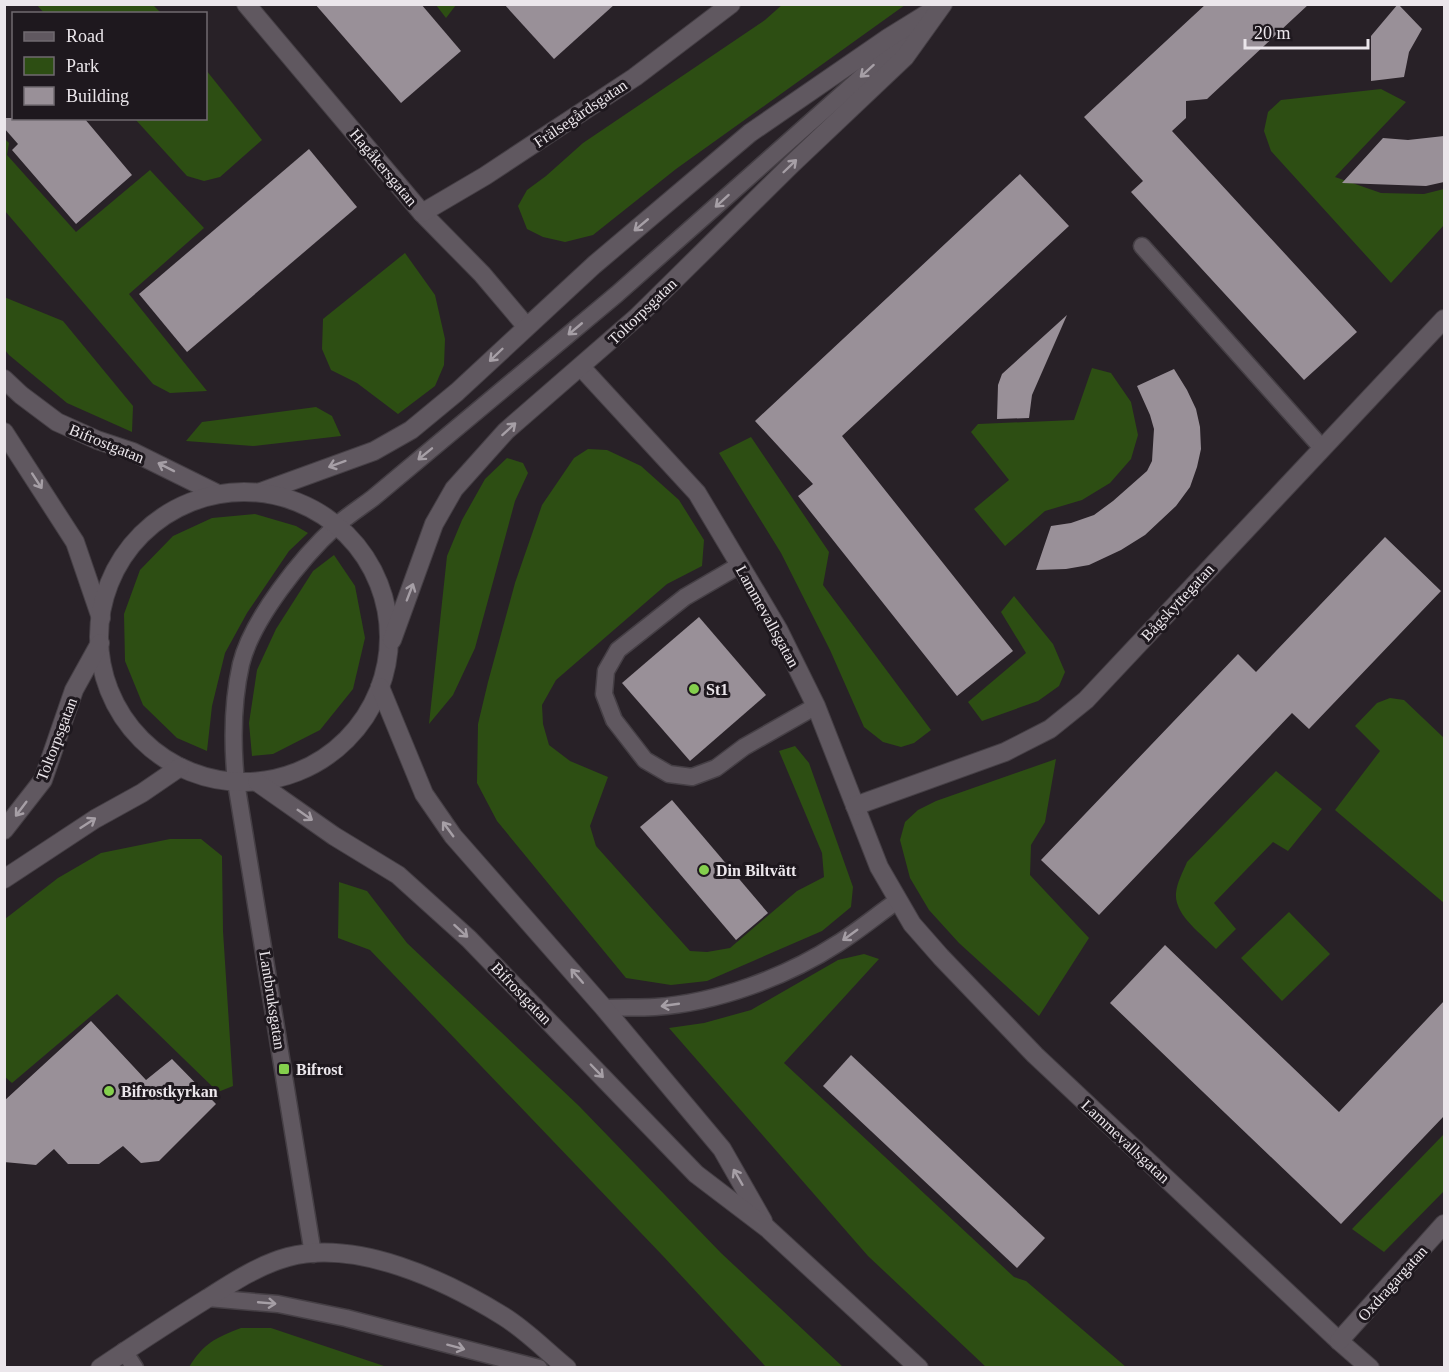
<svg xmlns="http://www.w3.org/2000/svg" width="1449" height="1372" font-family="Georgia,serif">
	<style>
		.green { fill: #2d4e13 }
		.building { fill: #999098 }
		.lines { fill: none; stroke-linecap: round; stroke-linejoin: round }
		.lane-casing { stroke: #453f45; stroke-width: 19 }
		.street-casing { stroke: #453f45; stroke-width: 20 }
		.secondary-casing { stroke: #453f45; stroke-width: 20 }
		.lane { stroke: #605860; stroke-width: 16 }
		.street { stroke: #605860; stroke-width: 18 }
		.secondary { stroke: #605860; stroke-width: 18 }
		.oneway { stroke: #a69fa6 }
		.poi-dot { fill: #84cf4d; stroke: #1e181e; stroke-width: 2 }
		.labels { text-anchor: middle; stroke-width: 6; stroke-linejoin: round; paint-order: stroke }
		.street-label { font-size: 16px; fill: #ebe6eb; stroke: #1e181e }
		.poi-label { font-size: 16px; font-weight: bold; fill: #ebe6eb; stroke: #1e181e; text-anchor: start }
	</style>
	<rect width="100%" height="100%" fill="#282127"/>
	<g class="green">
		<polygon points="783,4 905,5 676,169 593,235 565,242 543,237 527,229 518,206 527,190 546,176 583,143 765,20"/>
		<polygon points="37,5 153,5 161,13 44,13"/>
		<polygon points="436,5 456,5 446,18"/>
		<polygon points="206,70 262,140 220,177 204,181 187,176 135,119 206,118"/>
		<polygon points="1381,89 1406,102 1335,177 1381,193 1424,194 1444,189 1444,225 1391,283 1271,151 1264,131 1268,112 1281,100"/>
		<polygon points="4,138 9,143 7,155 76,232 150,170 204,228 129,294 207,391 170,393 153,384 5,211"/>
		<polygon points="405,253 435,295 445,339 444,365 435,386 398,414 357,383 331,370 322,349 323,319"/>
		<polygon points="4,297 63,321 133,406 132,432 67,403 9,355 5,350"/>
		<polygon points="1092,368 1111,373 1131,402 1138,435 1131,459 1110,483 1082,500 1045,511 1005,546 974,509 1009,480 971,432 978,424 1074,420"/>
		<polygon points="316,407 332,416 341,436 253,446 186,441 202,422"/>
		<polygon points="751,437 829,552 823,585 931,730 914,743 901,747 883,742 864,727 830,650 781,553 719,453"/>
		<polygon points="588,449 607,450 641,466 679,500 704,540 702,566 667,584 556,680 542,705 543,724 549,745 570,761 608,777 590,826 596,846 690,951 707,952 730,948 797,891 824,877 822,853 779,751 795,746 809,763 853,887 851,907 822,931 707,981 671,985 626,978 497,821 477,783 478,724 488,682 515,583 542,505 574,458"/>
		<polygon points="507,458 523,463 528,473 515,501 475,648 453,695 429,724 447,556 462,520 485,479"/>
		<polygon points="255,514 296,526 308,533 289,551 247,613 225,653 212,706 207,751 177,738 143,705 125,661 124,614 140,570 173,536 212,518"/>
		<polygon points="334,555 355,586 365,638 353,689 320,730 273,754 252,756 249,723 257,670 276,629 313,571"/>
		<polygon points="1014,596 1053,644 1065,672 1059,686 1038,701 982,721 968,702 1026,653 1001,612"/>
		<polygon points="1390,698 1404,700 1444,738 1444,903 1335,810 1380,751 1355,726 1377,703"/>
		<polygon points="1056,759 1045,822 1031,845 1030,875 1089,938 1039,1016 959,943 929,910 910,878 900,840 905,822 918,810 936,801"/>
		<path d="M1276 771 1322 809 1288 851 1273 842 1214 903 1236 929 1216 949C1202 934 1174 915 1176 893 1177 882 1183 872 1187 862Z"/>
		<polygon points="170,839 201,839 222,856 223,931 233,1086 218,1092 117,994 12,1083 4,1076 5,919 58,878 101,853"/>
		<polygon points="339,882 367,891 407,943 579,1106 721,1253 843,1367 766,1367 663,1256 370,950 338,938"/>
		<polygon points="1289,912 1330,954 1282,1001 1241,958"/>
		<polygon points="864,954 879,959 784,1063 1014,1277 1026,1281 1126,1367 986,1367 868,1256 669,1028 704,1023 751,1010 838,960"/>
		<polygon points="1444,1134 1444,1191 1384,1252 1352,1229"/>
		<path d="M241 1328H271L387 1367H189C204 1343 215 1338 241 1328Z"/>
	</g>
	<g class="building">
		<polygon points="315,4 421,4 461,51 401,103"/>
		<polygon points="504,4 615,4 554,59"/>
		<polygon points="1206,4 1309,4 1207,99 1186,101 1186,118 1172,131 1357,332 1304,380 1131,192 1143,181 1084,117"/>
		<polygon points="1398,4 1422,29 1409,52 1404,77 1371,81 1371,36"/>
		<polygon points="4,118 84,118 132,175 76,224 12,150 18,144 4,128"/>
		<polygon points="1444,136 1444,182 1426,186 1342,183 1383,138 1408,140"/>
		<polygon points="309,149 357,207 187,352 139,294"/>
		<polygon points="1020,174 1069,226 842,436 1013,651 957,696 798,496 813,484 755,421"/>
		<polygon points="1067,315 1032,395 1029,418 997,419 998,385 1002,374"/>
		<polygon points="1174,369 1187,390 1196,409 1200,427 1201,449 1197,467 1190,487 1176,506 1145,535 1121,550 1089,565 1066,569 1036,570 1051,526 1071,523 1094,515 1113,501 1147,471 1152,461 1154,429 1150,415 1137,386"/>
		<polygon points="1385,537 1441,591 1309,729 1292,713 1099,915 1041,860 1238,654 1256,672"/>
		<polygon points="699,617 766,695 690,761 622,683"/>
		<polygon points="672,800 768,913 736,940 640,827"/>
		<polygon points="1165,945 1339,1112 1444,1001 1444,1116 1341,1224 1110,1003"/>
		<polygon points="91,1021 146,1080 172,1059 216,1104 159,1161 141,1163 123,1146 99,1164 68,1164 54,1149 36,1165 4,1162 4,1101"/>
		<polygon points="851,1055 1045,1238 1017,1268 823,1086"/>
	</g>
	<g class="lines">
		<g class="lane-casing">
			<g id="lane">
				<polyline points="1142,246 1322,448"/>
				<polyline points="740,565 685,597 618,650 606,671 604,694 614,720 645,760 669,774 692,777 716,768 744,747 816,706"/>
				<path d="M604 1008C621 1007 638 1008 655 1007 716 1003 786 977 837 944 858 931 877 915 897 901"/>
				<path d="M313 1254 236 782C232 742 232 704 241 664 252 619 302 557 336 526 347 516 361 507 373 498L617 294 920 25"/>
				<polyline points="208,1298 278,1304 346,1318 539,1368"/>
				<polyline points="124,1351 135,1368"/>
			</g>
		</g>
		<g class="street-casing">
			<g id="street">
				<polyline points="246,4 422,213 482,274 526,326"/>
				<polyline points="422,213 485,176 635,77 731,4"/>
				<polyline points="581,367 697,493 778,629 816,706 879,867 912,924 941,957 1035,1055 1339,1341 1370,1368"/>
				<polyline points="855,806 1005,752 1050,729 1086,700 1444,319"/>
				<polyline points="1339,1341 1444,1224"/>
				<path d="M100 1368C136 1344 171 1321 208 1298 233 1282 259 1265 288 1257 357 1239 445 1280 503 1316 526 1330 546 1351 567 1368"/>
			</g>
		</g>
		<g class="secondary-casing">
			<g id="secondary">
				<polyline points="4,379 21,395 57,422 97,440 133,452 218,494"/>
				<polyline points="4,432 75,542 101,618"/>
				<polyline points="261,492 374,451 411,430 457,392 594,265 750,133 888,38 938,7"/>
				<circle cx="244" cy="637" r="145"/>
				<polyline points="392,640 434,524 454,489 506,431 637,317 791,165 905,57 943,4"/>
				<polyline points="380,687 424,794 453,836 604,1008 722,1149 763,1221"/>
				<polyline points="257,782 334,836 398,875 469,939 696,1174 767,1228 919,1368"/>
				<polyline points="4,830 43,780 74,690 100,643"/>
				<polyline points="4,879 95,819 142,793 180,767"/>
			</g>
		</g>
		<use href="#lane" class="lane"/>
		<use href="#street" class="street"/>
		<use href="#secondary" class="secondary"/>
	</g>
	<defs><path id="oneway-shaft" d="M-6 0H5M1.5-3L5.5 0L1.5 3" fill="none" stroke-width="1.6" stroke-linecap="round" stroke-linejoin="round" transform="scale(1.5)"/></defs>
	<g class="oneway">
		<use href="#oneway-shaft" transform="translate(867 71) rotate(138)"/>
		<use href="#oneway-shaft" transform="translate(790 166) rotate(-44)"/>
		<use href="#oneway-shaft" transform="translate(722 201) rotate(138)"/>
		<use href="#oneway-shaft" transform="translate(641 225) rotate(140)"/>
		<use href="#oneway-shaft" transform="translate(575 329) rotate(140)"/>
		<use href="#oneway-shaft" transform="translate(496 355) rotate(136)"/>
		<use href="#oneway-shaft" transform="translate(509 429) rotate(-42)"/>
		<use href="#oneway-shaft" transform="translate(425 454) rotate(141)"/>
		<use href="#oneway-shaft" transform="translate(337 464) rotate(160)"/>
		<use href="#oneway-shaft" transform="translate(166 467) rotate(-153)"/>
		<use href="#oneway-shaft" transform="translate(37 481) rotate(57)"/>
		<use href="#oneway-shaft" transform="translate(410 592) rotate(-69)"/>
		<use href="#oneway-shaft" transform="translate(21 809) rotate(127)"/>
		<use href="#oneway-shaft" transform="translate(305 815) rotate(35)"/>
		<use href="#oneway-shaft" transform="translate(88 823) rotate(-33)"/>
		<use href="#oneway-shaft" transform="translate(448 829) rotate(-126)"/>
		<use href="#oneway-shaft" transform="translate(461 931) rotate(42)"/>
		<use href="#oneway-shaft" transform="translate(850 935) rotate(144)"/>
		<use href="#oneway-shaft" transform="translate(577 976) rotate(-131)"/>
		<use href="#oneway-shaft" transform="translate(670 1005) rotate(172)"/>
		<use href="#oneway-shaft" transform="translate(597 1071) rotate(46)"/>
		<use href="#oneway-shaft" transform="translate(738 1177) rotate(-120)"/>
		<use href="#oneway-shaft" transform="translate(267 1303) rotate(5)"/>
		<use href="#oneway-shaft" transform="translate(456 1347) rotate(15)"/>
	</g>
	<g class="poi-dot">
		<circle cx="694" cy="689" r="6"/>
		<circle cx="704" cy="870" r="6"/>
		<rect x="278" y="1063" width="12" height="12" rx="3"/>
		<circle cx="109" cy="1091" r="6"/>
	</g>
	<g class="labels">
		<g class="street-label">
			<text transform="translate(580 113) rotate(-34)" y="6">Frälsegårdsgatan</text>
			<text transform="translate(384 167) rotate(50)" y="6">Hagåkersgatan</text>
			<text transform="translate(642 311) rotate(-44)" y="6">Toltorpsgatan</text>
			<text transform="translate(107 443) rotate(22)" y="6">Bifrostgatan</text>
			<text transform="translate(1177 602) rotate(-47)" y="6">Bågskyttegatan</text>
			<text transform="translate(768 616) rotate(61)" y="6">Lammevallsgatan</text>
			<text transform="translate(56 739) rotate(-69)" y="6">Toltorpsgatan</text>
			<text transform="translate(522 993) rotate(46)" y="6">Bifrostgatan</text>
			<text transform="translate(273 1000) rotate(81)" y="6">Lantbruksgatan</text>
			<text transform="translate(1126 1141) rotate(43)" y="6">Lammevallsgatan</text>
			<text transform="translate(1392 1283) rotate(-48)" y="6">Oxdragargatan</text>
		</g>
		<g class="poi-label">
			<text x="706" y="695">St1</text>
			<text x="716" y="876">Din Biltvätt</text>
			<text x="296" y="1075">Bifrost</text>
			<text x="121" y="1097">Bifrostkyrkan</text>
		</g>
	</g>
	<rect width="1449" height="1372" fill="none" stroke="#ebe6eb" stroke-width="12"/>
	<rect x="12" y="12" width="195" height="108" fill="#1e181e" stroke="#706a70" stroke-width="1.5"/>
	<rect x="24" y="32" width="30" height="9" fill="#605860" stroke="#706a70" stroke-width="1.5"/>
	<text x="66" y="42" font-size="18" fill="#ebe6eb">Road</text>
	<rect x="24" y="57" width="30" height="18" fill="#2d4e13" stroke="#706a70" stroke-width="1.5"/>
	<text x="66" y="72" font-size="18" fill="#ebe6eb">Park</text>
	<rect x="24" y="87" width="30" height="18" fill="#999098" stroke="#706a70" stroke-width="1.5"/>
	<text x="66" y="102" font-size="18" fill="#ebe6eb">Building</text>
	<path d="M1245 39v9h123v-9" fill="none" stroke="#ebe6eb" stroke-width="3"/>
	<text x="1254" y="39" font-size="18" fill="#ebe6eb" stroke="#1e181e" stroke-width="4.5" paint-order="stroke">20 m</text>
</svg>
